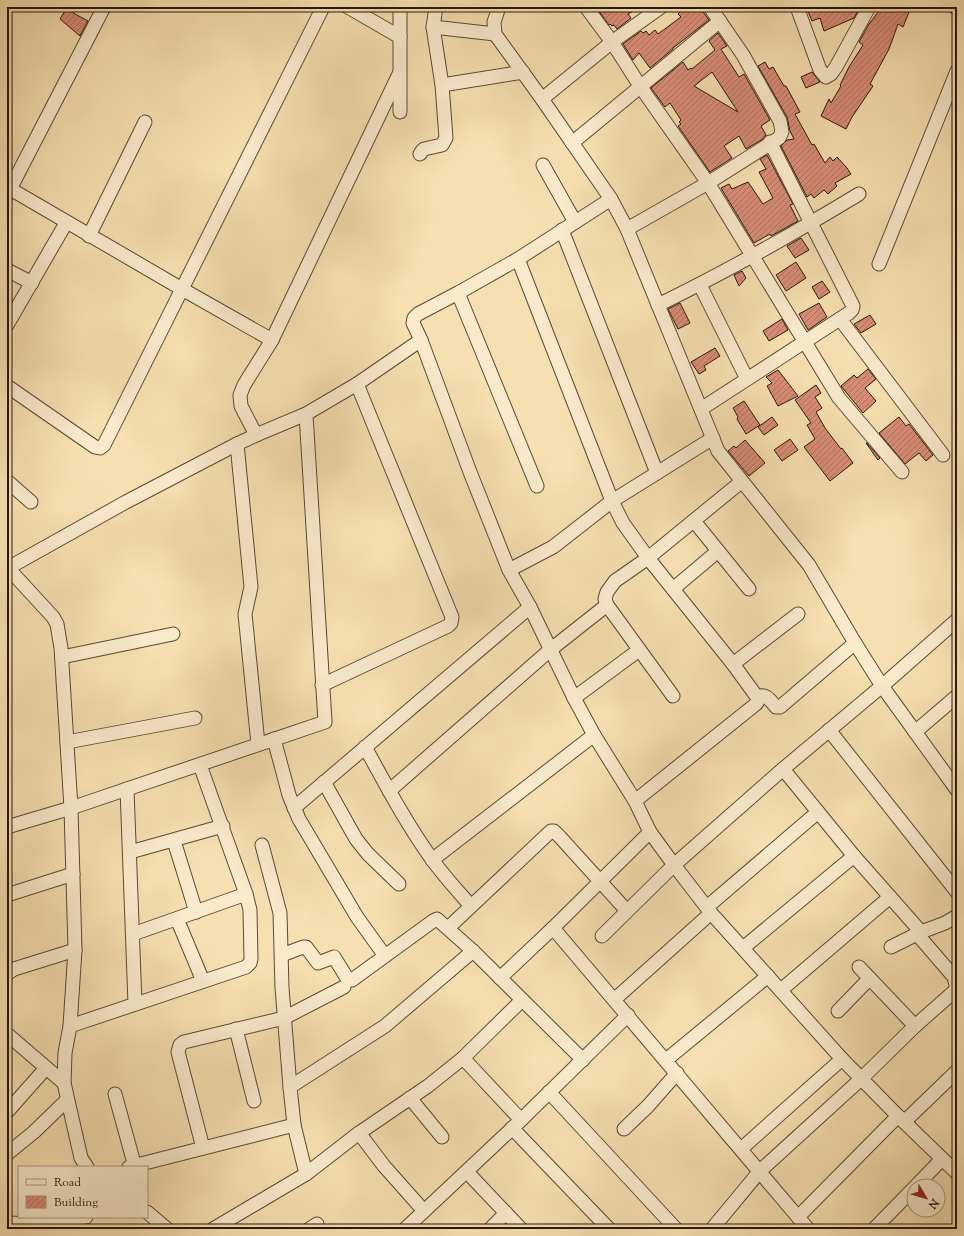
<svg xmlns="http://www.w3.org/2000/svg" width="964" height="1236" font-family="'Sorts Mill Goudy',serif">
	<style>
		.building { fill: url(#building-hatch); stroke: #27170a; fill-rule: evenodd }
		.lines { fill: none; stroke-linecap: round; stroke-linejoin: round }
		.minor-casing { stroke: #5b4934; stroke-width: 15 }
		.minor { stroke: #f9eacc; stroke-width: 13 }
	</style>
	<defs>
		<pattern id="building-hatch" width="6" height="6" patternUnits="userSpaceOnUse"><rect width="6" height="6" fill="#d98d76"/><path d="M-1 1l2-2M0 6l6-6M5 7l2-2" fill="none" stroke="#b0725f"/></pattern>
	</defs>
	<rect width="100%" height="100%" fill="#f6dfb0"/>
	<filter id="stains"><feTurbulence type="fractalNoise" baseFrequency=".005" numOctaves="4"/><feColorMatrix values="0 0 0 0 .2 0 0 0 0 .09 0 0 0 0 .02 0 0 0 .5 -.17"/></filter>
	<radialGradient id="worn" r=".72"><stop offset=".6" stop-color="#630" stop-opacity="0"/><stop offset="1" stop-color="#630" stop-opacity=".3"/></radialGradient>
	<g class="building">
		<polygon points="596,7 640,7 628,14 631,18 617,29 614,25 612,26 610,24 609,25"/>
		<polygon points="685,7 702,7 703,12 709,20 673,48 673,49 650,68 639,53 633,60 623,44 641,31 643,33 646,31 649,35 655,30 658,34 681,17 678,14"/>
		<polygon points="806,7 855,7 857,13 854,18 824,31 820,18 812,21"/>
		<polygon points="882,7 911,7 903,27 898,24 889,49 870,84 873,86 852,117 846,129 821,116 829,99 831,103 841,86 840,85 849,67 863,45 859,42 869,24"/>
		<polygon points="66,9 88,21 80,36 60,19"/>
		<path d="M718 33 727 46 721 49 739 77 744 74 770 120 761 126 766 135 763 139 746 149 739 136 724 146 732 158 710 172 678 126 681 124 679 122 681 120 670 103 665 107 651 88 683 62 688 70 691 68 692 69 715 50 709 41ZM712 72 738 112 694 86Z"/>
		<polygon points="765,62 769,69 773,67 784,86 786,86 800,112 795,114 812,145 814,144 825,163 830,157 833,161 837,157 847,168 851,174 835,183 837,186 828,194 824,190 814,198 811,194 807,197 781,146 787,140 794,139 790,131 787,117 758,66"/>
		<polygon points="812,72 820,82 806,88 801,77"/>
		<polygon points="767,155 793,204 790,205 798,221 771,236 770,234 754,243 721,188 729,184 732,189 748,182 763,204 773,198 759,172 766,169 760,159"/>
		<polygon points="801,238 809,250 795,258 787,246"/>
		<polygon points="796,262 806,278 786,291 776,275"/>
		<polygon points="742,271 746,278 739,286 734,275"/>
		<polygon points="822,281 830,292 819,299 812,287"/>
		<polygon points="680,303 690,323 678,329 668,309"/>
		<polygon points="819,303 827,317 808,330 799,314"/>
		<polygon points="870,315 876,324 861,333 854,324"/>
		<polygon points="782,319 788,330 769,341 763,331"/>
		<polygon points="715,348 720,356 704,366 706,370 699,374 691,362"/>
		<polygon points="868,369 876,379 865,388 876,401 863,413 841,386 854,375 857,378"/>
		<polygon points="778,370 798,396 778,406 767,386 772,383 766,377"/>
		<polygon points="816,385 821,393 815,397 822,408 816,412 825,428 841,449 842,448 853,463 830,481 804,447 815,439 807,425 811,423 795,400"/>
		<polygon points="744,401 760,425 746,434 737,419 738,417 733,408"/>
		<polygon points="772,417 778,425 764,435 758,427"/>
		<polygon points="899,417 906,426 909,424 933,455 926,461 919,453 905,464 879,433"/>
		<polygon points="790,439 798,450 782,461 774,450"/>
		<polygon points="745,440 765,463 749,476 728,451 734,446 736,448"/>
		<polygon points="866,443 867,443 880,458 878,460"/>
	</g>
	<g class="lines">
		<g class="minor-casing">
			<g id="minor">
				<polyline points="348,7 400,37"/>
				<polyline points="499,7 494,22 495,34 542,99 611,199 627,229 718,451 809,565 855,643 882,686 957,790"/>
				<polyline points="586,7 612,42 640,86 708,183 839,398 902,472"/>
				<polyline points="797,7 820,70 826,77 831,74 836,67 869,7"/>
				<polyline points="955,7 957,9"/>
				<polyline points="433,27 495,34"/>
				<polyline points="442,85 523,72"/>
				<polyline points="542,99 612,42 661,7"/>
				<polyline points="400,112 400,7"/>
				<polyline points="572,143 720,21"/>
				<polyline points="420,154 422,151 424,149 442,145 446,138 442,85 433,27 436,7"/>
				<polyline points="543,165 575,222"/>
				<polyline points="7,187 182,289 272,340"/>
				<polyline points="7,195 104,7"/>
				<polyline points="611,199 518,259 458,293 418,314 414,318 413,323 421,340 470,472 509,570 530,607 574,698 594,735 635,801 650,832 674,865 711,913 842,1059 898,1116 957,1173"/>
				<polyline points="627,229 708,183 779,138 782,132 780,121 743,55 710,7"/>
				<polyline points="562,230 657,473"/>
				<polyline points="89,236 145,122"/>
				<polyline points="518,259 612,501 623,523 648,558 733,664 757,697 758,701 756,704 635,801"/>
				<polyline points="879,264 957,71"/>
				<polyline points="7,270 32,283"/>
				<polyline points="700,285 747,379"/>
				<polyline points="458,293 537,486"/>
				<path d="M658 305C726 272 793 234 859 194"/>
				<polyline points="840,319 943,455"/>
				<polyline points="7,325 66,223"/>
				<polyline points="7,386 95,447 100,448 104,445 323,7"/>
				<polyline points="701,409 849,313 852,310 853,306 770,142"/>
				<polyline points="256,435 241,406 240,395 244,385 272,340 399,74"/>
				<polyline points="237,444 251,587 245,614 258,744"/>
				<polyline points="7,481 31,502"/>
				<polyline points="694,521 749,589"/>
				<polyline points="7,567 53,617 57,624 61,648 71,808 75,950 70,1026 65,1053 64,1083 81,1158 87,1167"/>
				<polyline points="8,568 126,502 237,444 256,435 306,414 357,384 421,340"/>
				<polyline points="509,570 553,547 612,501 713,438"/>
				<polyline points="673,589 718,551"/>
				<polyline points="62,657 173,634"/>
				<polyline points="733,664 798,614"/>
				<polyline points="322,685 448,626 451,623 452,617 357,384"/>
				<polyline points="673,696 607,605 605,599 607,592 615,581 648,558 741,482"/>
				<path d="M757 697C766 693 770 700 776 707H780L855 643"/>
				<polyline points="574,698 639,650"/>
				<polyline points="829,730 957,892"/>
				<polyline points="915,732 957,696"/>
				<polyline points="274,739 289,795 299,819 357,917 385,956"/>
				<polyline points="67,742 195,718"/>
				<path d="M365 747C386 785 406 823 431 858 443 875 457 890 470 905"/>
				<polyline points="783,769 854,856 921,932"/>
				<polyline points="324,782 356,839 368,854 399,884"/>
				<polyline points="127,789 135,1004"/>
				<polyline points="389,791 550,650 607,605"/>
				<polyline points="294,808 530,607"/>
				<polyline points="7,827 71,808 325,722 306,414"/>
				<polyline points="174,841 196,912"/>
				<polyline points="262,845 280,913 282,988 290,1087 294,1125 306,1174"/>
				<polyline points="130,852 223,826"/>
				<polyline points="432,860 594,735"/>
				<polyline points="7,895 73,874"/>
				<polyline points="707,907 818,812"/>
				<polyline points="177,919 203,981"/>
				<polyline points="448,928 551,831 554,831 560,837 627,911"/>
				<polyline points="553,928 808,1229"/>
				<polyline points="133,934 246,894"/>
				<polyline points="917,934 954,977 957,989"/>
				<polyline points="602,936 674,865 783,769 882,686 957,620"/>
				<polyline points="891,947 921,932 945,923 957,916"/>
				<polyline points="743,948 854,856"/>
				<polyline points="282,955 303,947 306,947 318,963 334,957 347,978 352,980 433,921 437,919 473,951 583,1060"/>
				<polyline points="859,967 915,1026"/>
				<polyline points="7,974 14,969 75,950"/>
				<polyline points="500,978 553,928 650,832"/>
				<polyline points="781,990 890,897"/>
				<polyline points="615,999 711,913"/>
				<polyline points="838,1011 869,979"/>
				<polyline points="70,1026 246,967 250,963 251,959 250,910 246,894 200,765"/>
				<polyline points="236,1029 254,1101"/>
				<polyline points="7,1034 64,1083"/>
				<polyline points="463,1058 521,1120"/>
				<polyline points="666,1060 768,976"/>
				<polyline points="290,1087 385,1026 473,951"/>
				<polyline points="549,1092 676,1229"/>
				<polyline points="115,1094 135,1167"/>
				<polyline points="410,1098 442,1137"/>
				<polyline points="7,1112 46,1068"/>
				<polyline points="904,1122 957,1071"/>
				<polyline points="512,1128 609,1229"/>
				<polyline points="624,1129 648,1106 677,1073"/>
				<polyline points="359,1133 384,1166 424,1211"/>
				<polyline points="203,1148 178,1052 180,1045 184,1042 284,1018 344,987"/>
				<polyline points="741,1149 842,1059"/>
				<polyline points="7,1154 34,1132 67,1100"/>
				<polyline points="129,1167 294,1125"/>
				<polyline points="467,1172 521,1229"/>
				<polyline points="916,1186 942,1159"/>
				<polyline points="147,1212 167,1229"/>
				<polyline points="798,1217 898,1116"/>
				<polyline points="7,1223 37,1224 86,1217"/>
				<polyline points="213,1229 306,1174 359,1133 428,1086 463,1058 522,1000"/>
				<polyline points="309,1229 317,1224"/>
				<polyline points="405,1229 521,1120 628,1015"/>
				<polyline points="490,1229 506,1213"/>
				<polyline points="712,1229 760,1171 861,1079 915,1026 957,989"/>
				<polyline points="874,1229 914,1188"/>
			</g>
		</g>
		<use href="#minor" class="minor"/>
	</g>
	<rect width="964" height="1236" fill="none" stroke="#f6dfb0" stroke-width="24"/>
	<rect x="8" y="8" width="948" height="1220" fill="none" stroke="#27170a" stroke-width="2"/>
	<rect x="12" y="12" width="940" height="1212" fill="none" stroke="#27170a"/>
	<rect x="18" y="1166" width="130" height="52" fill="#f9eacc" stroke="#a5967e"/>
	<rect x="26" y="1179" width="20" height="6" fill="#f9eacc" stroke="#a5967e"/>
	<text x="54" y="1186" font-size="12" fill="#27170a">Road</text>
	<rect x="26" y="1196" width="20" height="12" fill="url(#building-hatch)" stroke="#a5967e"/>
	<text x="54" y="1206" font-size="12" fill="#27170a">Building</text>
	<g transform="translate(926 1198) rotate(128)"><circle r="19" fill="#f9eacc" stroke="#a5967e"/>
	<path d="M0-3L7 15L0 10L-7 15Z" fill="#8f2418"/>
	<text y="-6" font-size="11" font-weight="bold" text-anchor="middle" fill="#27170a">N</text>
	</g>
	<rect width="100%" height="100%" filter="url(#stains)"/>
	<rect width="100%" height="100%" fill="url(#worn)"/>
</svg>
